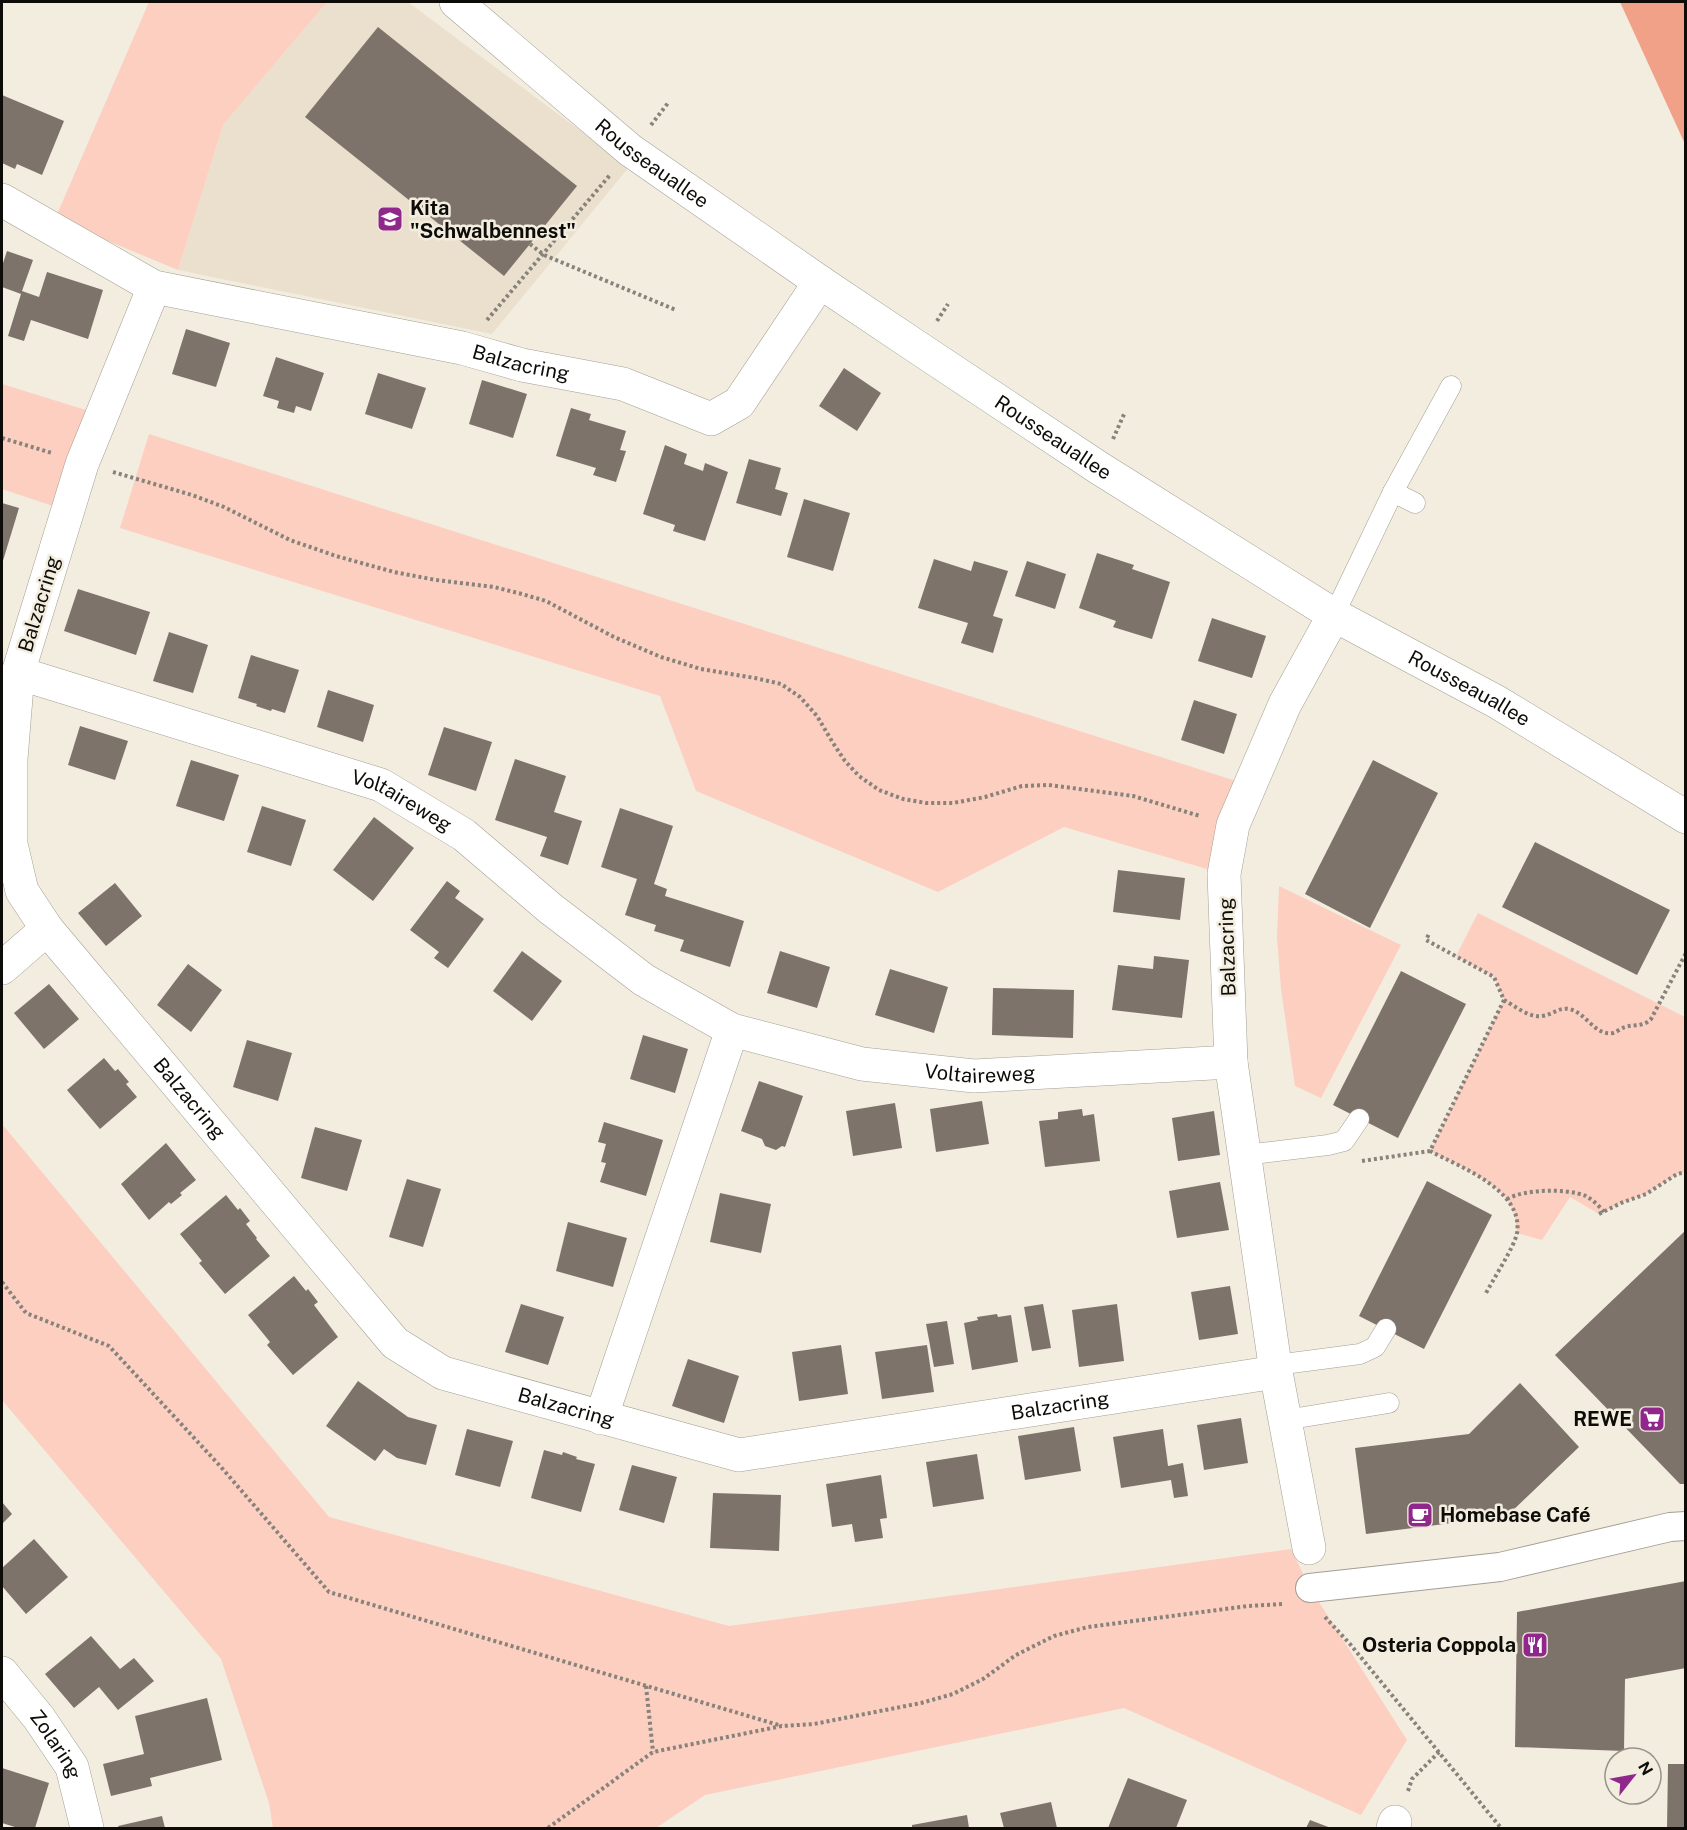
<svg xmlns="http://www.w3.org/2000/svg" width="1687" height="1830" font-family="'Public Sans',sans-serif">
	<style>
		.built { fill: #eae0cd }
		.green { fill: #fccfc0 }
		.forest { fill: #f1a187 }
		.building { fill: #7d736a }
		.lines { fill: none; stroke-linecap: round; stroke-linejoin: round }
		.service-casing { stroke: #a49f93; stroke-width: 21 }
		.pedestrian-casing { stroke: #a49f93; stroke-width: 30 }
		.minor-casing { stroke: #a49f93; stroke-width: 34 }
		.path { stroke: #87827a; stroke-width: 4; stroke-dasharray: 3 3; stroke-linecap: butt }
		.service { stroke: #fff; stroke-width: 20 }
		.pedestrian { stroke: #fff; stroke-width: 28 }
		.minor { stroke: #fff; stroke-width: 33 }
		.labels { text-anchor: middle; stroke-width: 5; stroke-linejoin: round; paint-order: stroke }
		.street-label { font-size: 20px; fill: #0e0c08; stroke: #f3ede0 }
		.poi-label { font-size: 20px; font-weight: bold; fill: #0e0c08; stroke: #f3ede0; text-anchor: start }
	</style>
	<rect width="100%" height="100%" fill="#f3ede0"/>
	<polygon class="built" points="327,2 408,2 629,167 492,334 178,270 223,125"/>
	<g class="green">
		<polygon points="149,2 327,2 223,125 178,270 55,219"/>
		<polygon points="2,384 86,410 53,506 2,489"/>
		<polygon points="149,434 1236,781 1224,874 1064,827 938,892 696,791 660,696 120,528"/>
		<polygon points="1279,886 1401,945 1321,1098 1295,1086 1281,989 1277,938"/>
		<path d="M1478 913 1685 1017V1172L1677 1174 1646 1194 1621 1203 1599 1214 1570 1197 1542 1240 1517 1233C1516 1225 1516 1217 1513 1210 1502 1182 1456 1165 1430 1151L1504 1000 1494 977 1456 956Z"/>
		<polygon points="2,1124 329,1517 729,1626 1291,1549 1310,1588 1407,1740 1361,1815 1124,1708 705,1795 656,1828 273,1828 269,1803 221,1659 2,1400"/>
	</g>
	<polygon class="forest" points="1620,2 1685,2 1685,144"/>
	<g class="building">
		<polygon points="378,27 577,186 504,276 305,117"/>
		<polygon points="2,95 64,121 42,175 17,164 15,169 2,163"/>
		<polygon points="7,251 33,260 22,291 39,297 47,272 103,290 88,339 31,320 24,341 8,336 21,294 2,287 2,266"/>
		<polygon points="186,329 230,343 216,387 172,374"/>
		<polygon points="276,357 324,373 311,411 296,406 294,413 277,408 279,401 263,396"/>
		<polygon points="844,368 881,393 857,431 819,406"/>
		<polygon points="378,373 426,388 412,429 365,414"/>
		<polygon points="482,380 527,394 513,438 469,424"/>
		<polygon points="571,408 591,414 589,420 626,431 620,450 626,451 616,482 593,475 596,468 556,456"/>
		<polygon points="665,445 687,454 684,464 703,471 705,463 728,472 705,541 673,531 675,525 643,514"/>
		<polygon points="749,459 781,468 775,489 788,493 781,516 736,503"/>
		<polygon points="804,499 850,513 833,571 787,557"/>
		<polygon points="2,503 19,508 2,564"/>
		<polygon points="1097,553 1134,565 1132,569 1170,582 1152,639 1113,627 1116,621 1079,608"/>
		<polygon points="934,559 971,571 974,561 1008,571 993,616 1003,619 993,653 961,643 968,623 918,608"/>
		<polygon points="1027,561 1066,574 1055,609 1015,596"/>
		<polygon points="78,589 150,612 136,655 64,631"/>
		<polygon points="1212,618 1266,636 1252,678 1198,661"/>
		<polygon points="169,632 208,645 193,693 153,681"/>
		<polygon points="251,655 299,670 285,713 272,709 271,711 256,706 257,704 238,698"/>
		<polygon points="328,690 374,705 363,742 317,727"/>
		<polygon points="1194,700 1237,714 1224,754 1181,740"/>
		<polygon points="80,726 128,741 115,780 68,765"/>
		<polygon points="444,727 492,742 476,791 428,775"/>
		<polygon points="515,759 566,776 554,812 582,821 568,865 540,856 547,837 495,820"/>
		<polygon points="191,760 239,775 224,821 176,806"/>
		<polygon points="1373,760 1438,793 1370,928 1305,894"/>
		<polygon points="262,806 306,820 291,866 247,852"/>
		<polygon points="620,808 673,826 654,884 667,889 665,896 744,921 730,967 680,951 684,940 654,931 656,925 625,915 637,879 601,867"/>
		<polygon points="374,817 414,848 373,901 333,870"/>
		<polygon points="1535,842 1670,910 1637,975 1502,907"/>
		<polygon points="1118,870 1185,878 1180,920 1113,912"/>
		<polygon points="447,881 460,891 455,898 484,919 448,968 434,958 439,952 410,930"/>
		<polygon points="115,883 142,916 106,946 78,913"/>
		<polygon points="522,951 562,981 532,1021 493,991"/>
		<polygon points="780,951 830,967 817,1008 767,993"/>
		<polygon points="1154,956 1189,960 1182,1018 1112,1010 1118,965 1153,969"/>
		<polygon points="188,964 222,990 191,1032 157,1005"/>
		<polygon points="890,969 948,987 934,1033 875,1015"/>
		<polygon points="1401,971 1466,1004 1398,1138 1333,1105"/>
		<polygon points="49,984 79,1019 44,1049 14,1013"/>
		<polygon points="993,988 1074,990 1073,1038 992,1035"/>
		<polygon points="643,1035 688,1049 675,1093 630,1079"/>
		<polygon points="247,1040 292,1053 278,1101 233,1087"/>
		<polygon points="104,1058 115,1071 118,1069 129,1082 126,1084 137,1097 100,1129 67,1090"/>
		<polygon points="759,1081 803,1096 785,1147 782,1146 776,1150 765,1146 762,1139 741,1131"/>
		<polygon points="982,1101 989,1144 936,1152 930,1109"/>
		<polygon points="895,1103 902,1148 853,1156 846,1111"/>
		<polygon points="1082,1109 1083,1116 1094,1114 1100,1161 1045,1167 1039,1121 1058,1119 1058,1112"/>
		<polygon points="1214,1111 1220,1155 1178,1161 1172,1118"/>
		<polygon points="604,1122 663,1140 646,1196 600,1182 606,1163 601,1162 606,1144 598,1142"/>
		<polygon points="315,1127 362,1140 347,1191 301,1178"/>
		<polygon points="166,1143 196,1180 180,1193 182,1195 171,1204 169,1202 149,1220 121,1184"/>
		<polygon points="407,1179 441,1189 423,1247 389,1237"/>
		<polygon points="1427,1181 1492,1215 1424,1349 1359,1316"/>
		<polygon points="1220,1182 1229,1230 1177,1238 1169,1191"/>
		<polygon points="720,1193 771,1204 761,1253 710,1242"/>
		<polygon points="226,1195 238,1210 240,1208 250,1221 246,1224 257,1238 256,1239 270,1256 225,1294 199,1263 202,1261 180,1234"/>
		<polygon points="568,1222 627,1238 613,1287 556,1271"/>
		<polygon points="1686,1230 1686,1484 1680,1484 1555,1355"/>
		<polygon points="294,1276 306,1291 308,1289 318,1302 314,1305 338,1337 293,1375 267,1345 270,1342 248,1315"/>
		<polygon points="1230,1286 1238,1334 1199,1340 1191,1292"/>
		<polygon points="521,1304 564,1317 548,1365 505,1352"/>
		<polygon points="1043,1304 1051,1348 1032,1351 1024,1307"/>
		<polygon points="1117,1304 1124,1361 1079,1367 1072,1310"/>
		<polygon points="997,1314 998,1317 1011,1315 1018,1362 972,1370 964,1323 978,1320 977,1317"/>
		<polygon points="947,1321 954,1364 934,1367 926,1324"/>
		<polygon points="841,1345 848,1394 799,1401 792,1352"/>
		<polygon points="927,1345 934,1392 882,1399 875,1352"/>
		<polygon points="688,1359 739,1376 724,1423 672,1406"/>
		<polygon points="358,1381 408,1417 437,1425 426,1465 397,1458 384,1449 375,1461 326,1426"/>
		<polygon points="1520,1383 1579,1447 1507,1516 1366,1534 1355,1448 1469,1434"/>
		<polygon points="1241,1418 1248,1463 1204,1470 1197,1425"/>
		<polygon points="1074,1427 1081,1471 1025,1480 1018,1436"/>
		<polygon points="467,1429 513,1441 500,1487 455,1475"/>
		<polygon points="1163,1429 1168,1466 1183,1463 1188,1496 1174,1498 1171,1480 1121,1488 1113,1437"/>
		<polygon points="544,1450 562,1455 563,1452 577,1457 576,1459 595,1464 581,1512 531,1498"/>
		<polygon points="977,1454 984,1499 933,1507 926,1462"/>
		<polygon points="632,1465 677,1477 664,1523 619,1510"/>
		<polygon points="881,1475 887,1518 880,1519 883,1538 855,1542 852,1524 832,1527 826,1484"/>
		<polygon points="713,1493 781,1495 779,1551 710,1548"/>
		<polygon points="2,1502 12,1514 2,1524"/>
		<polygon points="34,1539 68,1577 26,1614 2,1586 2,1568"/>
		<polygon points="1686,1581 1686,1668 1625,1679 1624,1751 1515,1747 1517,1612"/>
		<polygon points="91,1636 120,1669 134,1658 154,1681 118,1710 99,1687 74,1708 45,1674"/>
		<polygon points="207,1698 222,1760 150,1778 152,1786 111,1796 103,1764 144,1754 135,1716"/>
		<polygon points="1668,1764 1686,1764 1686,1828 1667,1828"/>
		<polygon points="2,1768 49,1783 35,1828 18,1828 2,1823"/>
		<polygon points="1128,1778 1187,1800 1176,1828 1108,1828"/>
		<polygon points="1051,1802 1057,1828 1004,1828 1000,1813"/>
		<polygon points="967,1815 969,1828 912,1828 912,1825"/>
		<polygon points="162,1816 165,1828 119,1828 118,1826"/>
		<polygon points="1310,1820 1331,1828 1306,1828"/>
	</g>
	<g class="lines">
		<g class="service-casing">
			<g id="service">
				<polyline points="1393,492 1415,503"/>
				<polyline points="1334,615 1393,492 1451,386"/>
				<polyline points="1245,1155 1328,1145 1344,1141 1359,1119"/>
				<polyline points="1276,1365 1360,1354 1375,1347 1386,1329"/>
				<polyline points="1285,1420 1389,1403"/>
			</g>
		</g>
		<g class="pedestrian-casing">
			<polyline id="pedestrian" points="1310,1588 1500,1567 1670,1527 1686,1526"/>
		</g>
		<g class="minor-casing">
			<g id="minor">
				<path id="s1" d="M456 2 630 150 820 282 920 349 1099 468 1334 615 1497 702 1686 817"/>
				<path id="s2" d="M2 200 154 287 462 348 522 365 623 384 711 419 739 403 820 282"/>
				<path id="s3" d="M154 287 82 464 18 673 11 759V844L22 891 47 929 395 1343 443 1373 739 1455 1276 1372"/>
				<path id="s4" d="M18 673 381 785 464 835 551 909 644 980 732 1030 862 1064 974 1076 1231 1062"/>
				<polyline points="2,968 47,929"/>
				<polyline points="601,1418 732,1030"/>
				<polyline points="1309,1548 1276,1372 1231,1062 1224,874 1233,825 1285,704 1334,615"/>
				<path id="s5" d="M2 1673 39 1718 72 1767 87 1828"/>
				<polyline points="1393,1828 1395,1822"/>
			</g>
		</g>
		<g class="path">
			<polyline points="651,125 668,103"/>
			<polyline points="530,244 544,255 676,310"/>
			<polyline points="487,320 610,175"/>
			<polyline points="937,321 948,304"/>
			<polyline points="2,438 52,453"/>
			<polyline points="1113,439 1125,412"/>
			<polyline points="113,472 192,495 224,507 290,540 336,556 394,572 436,580 494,587 522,594 546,601 614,637 661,657 701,669 755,678 781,684 800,697 817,716 833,743 845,761 859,776 879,790 903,799 926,803 953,803 985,797 1022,786 1049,785 1133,796 1200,816"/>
			<path d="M1504 1000C1515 1006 1529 1018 1542 1016 1552 1015 1559 1007 1569 1009 1586 1012 1594 1036 1613 1033 1617 1032 1621 1028 1625 1027 1635 1024 1643 1027 1651 1019L1686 953"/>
			<path d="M1430 1151C1460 1167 1524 1190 1517 1233 1515 1246 1492 1281 1485 1295"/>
			<polyline points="1362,1161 1430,1151 1504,1000 1494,977 1426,940 1429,934"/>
			<path d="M1507 1199C1525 1189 1566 1188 1586 1196 1593 1200 1599 1206 1604 1212"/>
			<polyline points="1599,1214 1621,1203 1646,1194 1677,1174 1686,1172"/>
			<polyline points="2,1282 26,1313 109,1346 221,1467 329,1592 782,1726"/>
			<polyline points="1325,1617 1350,1644 1501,1828"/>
			<polyline points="646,1686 653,1752"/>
			<polyline points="1408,1791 1412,1779 1439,1752"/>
			<polyline points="548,1828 653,1752 782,1726 814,1724 921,1703 953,1694 983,1679 1016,1655 1054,1636 1088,1627 1248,1606 1283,1604"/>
		</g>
		<use href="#service" class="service"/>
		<use href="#pedestrian" class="pedestrian"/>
		<use href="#minor" class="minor"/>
	</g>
	<defs>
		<g id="school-square" transform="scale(1.35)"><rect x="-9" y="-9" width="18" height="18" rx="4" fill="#90288c" stroke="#f3ede0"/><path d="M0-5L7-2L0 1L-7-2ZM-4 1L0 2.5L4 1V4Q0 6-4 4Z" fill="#fff"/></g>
		<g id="supermarket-square" transform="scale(1.35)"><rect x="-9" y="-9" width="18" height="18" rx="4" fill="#90288c" stroke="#f3ede0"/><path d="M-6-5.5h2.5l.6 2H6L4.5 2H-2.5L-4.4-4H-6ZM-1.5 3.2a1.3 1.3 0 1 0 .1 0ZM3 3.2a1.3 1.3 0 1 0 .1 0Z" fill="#fff"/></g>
		<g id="cafe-square" transform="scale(1.35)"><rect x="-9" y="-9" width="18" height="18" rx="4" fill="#90288c" stroke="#f3ede0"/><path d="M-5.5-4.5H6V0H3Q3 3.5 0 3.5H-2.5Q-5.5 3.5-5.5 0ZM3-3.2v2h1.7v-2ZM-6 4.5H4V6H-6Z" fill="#fff"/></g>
		<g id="restaurant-square" transform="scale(1.35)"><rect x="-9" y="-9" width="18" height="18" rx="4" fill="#90288c" stroke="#f3ede0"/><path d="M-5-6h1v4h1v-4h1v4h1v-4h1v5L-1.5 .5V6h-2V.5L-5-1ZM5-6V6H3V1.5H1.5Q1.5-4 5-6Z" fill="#fff"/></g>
	</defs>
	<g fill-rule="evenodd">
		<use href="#school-square" x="390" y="219"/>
		<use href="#supermarket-square" x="1652" y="1419"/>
		<use href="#cafe-square" x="1420" y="1515"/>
		<use href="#restaurant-square" x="1535" y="1645"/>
	</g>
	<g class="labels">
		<g class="street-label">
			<text dy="7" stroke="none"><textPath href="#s1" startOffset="254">Rousseauallee</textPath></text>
			<text dy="7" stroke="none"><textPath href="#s2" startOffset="550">Balzacring</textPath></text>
			<text dy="7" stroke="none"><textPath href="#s1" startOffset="740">Rousseauallee</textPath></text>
			<text transform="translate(39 604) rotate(-73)" y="7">Balzacring</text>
			<text dy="7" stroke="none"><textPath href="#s1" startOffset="1226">Rousseauallee</textPath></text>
			<text dy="7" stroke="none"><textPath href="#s4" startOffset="405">Voltaireweg</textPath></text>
			<text transform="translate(1227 947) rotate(-92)" y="7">Balzacring</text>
			<text dy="7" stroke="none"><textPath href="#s4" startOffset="1062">Voltaireweg</textPath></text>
			<text dy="7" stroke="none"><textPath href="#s3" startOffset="896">Balzacring</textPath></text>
			<text dy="7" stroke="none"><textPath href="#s3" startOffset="1904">Balzacring</textPath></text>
			<text dy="7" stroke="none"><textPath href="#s3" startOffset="1400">Balzacring</textPath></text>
			<text dy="7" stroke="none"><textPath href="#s5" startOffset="90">Zolaring</textPath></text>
		</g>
		<g class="poi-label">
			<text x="410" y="215">Kita<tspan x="410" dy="23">"Schwalbennest"</tspan></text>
			<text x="1632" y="1426" text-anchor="end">REWE</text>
			<text x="1440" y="1522">Homebase Café</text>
			<text x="1516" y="1652" text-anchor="end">Osteria Coppola</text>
		</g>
	</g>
	<rect width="1687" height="1830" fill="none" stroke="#0e0c08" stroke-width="6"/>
	<g transform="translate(1633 1776) rotate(59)"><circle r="28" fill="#f3ede0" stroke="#97938a" stroke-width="1.5"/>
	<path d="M0-4.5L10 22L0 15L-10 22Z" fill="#90288c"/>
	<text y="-9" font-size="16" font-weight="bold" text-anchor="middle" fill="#0e0c08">N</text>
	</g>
</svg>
